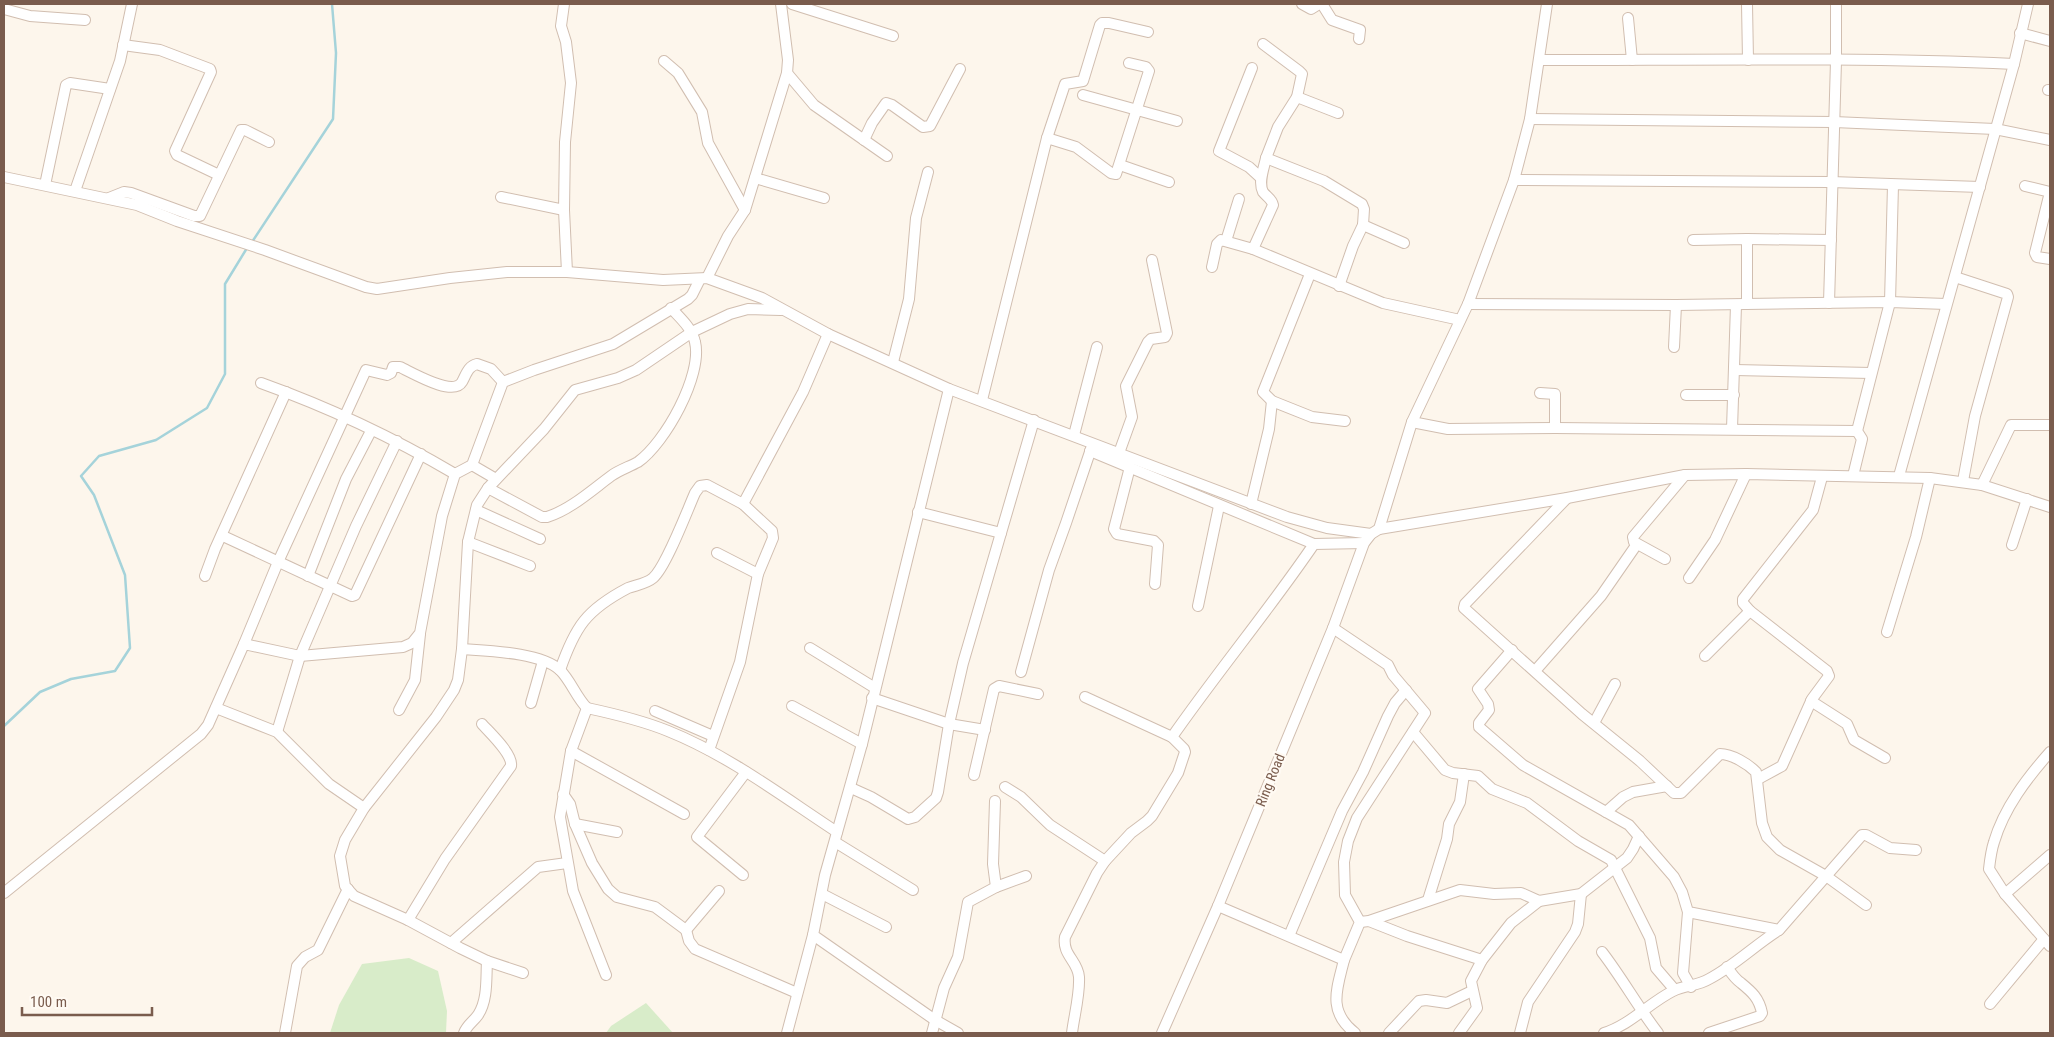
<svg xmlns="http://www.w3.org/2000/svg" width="2054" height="1037" font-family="'Roboto Condensed',sans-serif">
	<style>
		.green { fill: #d8ecc9 }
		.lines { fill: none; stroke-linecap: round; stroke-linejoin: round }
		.stream { stroke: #a5d3da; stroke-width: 2.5 }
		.minor-casing { stroke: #d1beb0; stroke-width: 12 }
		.minor { stroke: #fff; stroke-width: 10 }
		.labels { text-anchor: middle; stroke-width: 4.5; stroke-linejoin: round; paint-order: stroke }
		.street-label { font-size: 14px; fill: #7a5c4d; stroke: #fffaf3 }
	</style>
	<rect width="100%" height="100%" fill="#fdf6ec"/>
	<g class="green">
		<polygon points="409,958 438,971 447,1011 446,1033 330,1033 339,1005 362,964"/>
		<polygon points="646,1003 673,1033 606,1033 611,1026"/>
	</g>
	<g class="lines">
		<g class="stream">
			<polyline points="252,242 333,119 336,53 332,4"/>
			<polyline points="4,726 40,692 71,679 115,671 130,648 125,575 94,495 81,476 99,456 156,440 207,408 225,374 225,284 247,248"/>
		</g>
		<g class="minor-casing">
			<g id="minor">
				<polyline points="564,4 561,26 566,42 571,83 565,142 564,210 567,272"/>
				<polyline points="792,4 893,36"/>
				<polyline points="1302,4 1311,9 1319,4"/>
				<polyline points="1322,4 1332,20 1360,30 1359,39"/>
				<polyline points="1747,4 1748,60"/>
				<polyline points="4,9 30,16 85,20"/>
				<polyline points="1628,18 1632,60"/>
				<polyline points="2020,33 2050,41"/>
				<polyline points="1263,44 1299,71 1302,74 1297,97 1278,127 1266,158 1324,181 1362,204 1364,209 1363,225"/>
				<polyline points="123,45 160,50 210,69 211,72 175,151 177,155 219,175"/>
				<path d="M1539 60C1697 60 1856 57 2014 64"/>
				<polyline points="664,61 678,73 702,112 708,143 745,210"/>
				<polyline points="1252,68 1219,151 1249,167 1261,178"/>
				<polyline points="787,73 814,105 887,156"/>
				<polyline points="2048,90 2050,90"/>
				<polyline points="1083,95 1177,121"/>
				<polyline points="1297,97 1338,113"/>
				<polyline points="1530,119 1834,122 1995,129 2050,140"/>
				<polyline points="1047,138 1065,84 1083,81 1100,25 1102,23 1109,23 1148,32"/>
				<polyline points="864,140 872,123 886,103 892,105 923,127 930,126 960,69"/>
				<polyline points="1120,165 1169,182"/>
				<polyline points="4,177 137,205 177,221 265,250 366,287 377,289 450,278 507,272 567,272 663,280 707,278 762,298 828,334 949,389 1287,517 1327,528 1371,534"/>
				<polyline points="755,178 824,198"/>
				<polyline points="1514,180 1831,182 1980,187"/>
				<polyline points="45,185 66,85 70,83 110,89"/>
				<polyline points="2025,186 2050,192 2035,253 2037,257 2050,259"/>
				<polyline points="75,191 120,61 132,4"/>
				<polyline points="501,197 564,210"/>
				<polyline points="109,198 124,192 131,193 194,216 200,216 241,130 245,130 269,142"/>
				<polyline points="1747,239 1831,240"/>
				<polyline points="1693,240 1747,239 1747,304"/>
				<polyline points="1226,241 1239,199"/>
				<path d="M1253 249 1273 205C1272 199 1267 197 1263 192 1258 182 1264 168 1266 158"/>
				<polyline points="1212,267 1217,244 1221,240 1253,249 1383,303 1460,320"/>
				<polyline points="1310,274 1263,392 1272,401 1312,417 1345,421"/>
				<polyline points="1955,277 2007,294 2008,297 1975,416 1963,481"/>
				<polyline points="707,278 728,236 745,210 787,73 788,60 781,4"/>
				<polyline points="1339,286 1353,246 1363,225 1404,243"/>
				<polyline points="1829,303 1836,61 1836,4"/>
				<polyline points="1468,304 1676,305 1890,302 1946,304"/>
				<polyline points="1674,347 1676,305"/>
				<polyline points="893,362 909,299 916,218 928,172"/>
				<polyline points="1735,370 1871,373"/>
				<path d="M261 383C328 407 394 438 455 474"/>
				<polyline points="949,389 862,744 825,875 813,935 935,1020 958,1033"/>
				<polyline points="1540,393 1555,394 1555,428"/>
				<polyline points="1686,395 1734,395"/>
				<polyline points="982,400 1047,138 1076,147 1111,173 1116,174 1149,71 1146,67 1129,63"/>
				<polyline points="1412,422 1448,429 1555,428 1857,431"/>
				<polyline points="1732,429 1736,305"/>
				<polyline points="1074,435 1097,347"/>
				<polyline points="1090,451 1314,544"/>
				<polyline points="1119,453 1132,417 1126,386 1148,342 1151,339 1165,337 1167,333 1152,260"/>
				<polyline points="472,465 496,479"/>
				<polyline points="1130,467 1114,529 1117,534 1154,541 1158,545 1155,584"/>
				<polyline points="1853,476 1862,439 1857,431 1890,302 1893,185"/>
				<polyline points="1899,476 2014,64 2028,4"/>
				<polyline points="1982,485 2011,425 2050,425"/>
				<path d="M488 488 542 517H547C570 510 592 490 611 476 619 470 629 467 638 462 665 443 703 375 695 342 692 328 680 318 671 308"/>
				<path d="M1567 498 1465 604 1464 608 1582 714 1640 761 1674 793H1681L1720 754C1732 754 1748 764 1756 772L1762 823 1767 837 1780 850 1826 876 1866 905"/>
				<polyline points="743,504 803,392 828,334"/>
				<polyline points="1251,504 1269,429 1272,401"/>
				<polyline points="476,510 540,539"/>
				<polyline points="918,512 1001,533"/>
				<polyline points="1379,529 1412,422 1468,304 1514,180 1530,119 1547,4"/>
				<polyline points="223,536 352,596 355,595 421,454"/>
				<polyline points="468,542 530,566"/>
				<polyline points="2012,545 2027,499"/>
				<polyline points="717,553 758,574"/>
				<polyline points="1665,559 1634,542 1633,537 1685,475"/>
				<polyline points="205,576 215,549 286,392"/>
				<polyline points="308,576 346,479 371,431"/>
				<polyline points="1689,578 1715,540 1746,474"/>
				<polyline points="1198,606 1219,506"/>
				<polyline points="1333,628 1388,665 1393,675 1425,713 1357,818 1348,841 1344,862 1345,895 1360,922 1344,960"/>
				<polyline points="1887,632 1916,537 1930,478"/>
				<path d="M244 644 278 562 366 370 387 375 391 373 393 367H400C413 373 453 397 462 382 466 375 468 366 477 364L491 369 503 382"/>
				<polyline points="810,648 875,688"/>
				<path d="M462 649C488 651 540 652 560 670 571 681 576 697 587 708"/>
				<polyline points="1512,650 1478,689 1488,704 1489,710 1479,723 1479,727 1523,765 1629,825 1674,877 1682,892 1688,912 1779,930 1862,835 1866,835 1890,848 1916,850"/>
				<polyline points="1705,656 1750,611"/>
				<path d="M560 670C575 627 586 610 628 588 636 585 646 584 653 578 666 567 687 511 695 493L700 486 707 485 743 504 772 531 773 538 758 574 740 662 709 750"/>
				<polyline points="1535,671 1601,596 1637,544"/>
				<polyline points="1021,672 1049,570 1066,523 1092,446"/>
				<polyline points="1085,697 1172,737"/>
				<polyline points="872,698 949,724 985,730"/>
				<polyline points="1811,701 1847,724 1854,740 1885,758"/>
				<polyline points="531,703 543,661"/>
				<polyline points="792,706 862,744"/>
				<polyline points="216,708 277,732 329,784 364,808 345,840 340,856 345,886 354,896 408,920 460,948 487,961 523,973"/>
				<polyline points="399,710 415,680 420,634"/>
				<polyline points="655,711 713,736"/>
				<polyline points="1594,723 1615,684"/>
				<polyline points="277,732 300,656 356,526 397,441"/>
				<polyline points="1413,732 1445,770 1453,773 1478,776 1492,789 1527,803 1578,841 1611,860 1650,938 1656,968 1674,989"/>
				<polyline points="571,751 684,814"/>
				<path d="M2050 752C2027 778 2004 808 1994 842 1991 851 1990 860 1989 869L2005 894 2050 946"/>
				<polyline points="974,775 994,689 999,686 1038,694"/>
				<polyline points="1758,779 1782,766 1812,699 1829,676 1827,671 1750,611 1743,603 1743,599 1813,510 1822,477"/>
				<polyline points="1005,787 1021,797 1050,825 1105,861"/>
				<polyline points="851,788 871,797 908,819 915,817 936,798 938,792 949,724 963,663 1034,420"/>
				<polyline points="563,794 570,804 575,824 592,863 608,889 617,897 655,907 686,930 719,891"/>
				<polyline points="364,808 436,717 454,690 458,680 462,649 468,542 477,505 488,488 544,429 575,390 618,378 636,370 692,332 730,314 748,309 781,310"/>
				<polyline points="1606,812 1623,797 1633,792 1667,786"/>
				<polyline points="575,824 617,832"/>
				<polyline points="835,842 913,890"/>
				<polyline points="743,875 697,837 746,772"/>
				<polyline points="996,887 1026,876"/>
				<polyline points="4,893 201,734 208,725 244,644 300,656 403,647 412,643 420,633 442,516 455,474 472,465 503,382 534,370 613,344 688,299 692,295 700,279"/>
				<polyline points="822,894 886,927"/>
				<polyline points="2005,894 2050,855"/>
				<polyline points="1428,900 1447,839 1449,824 1460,802 1464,774"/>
				<path d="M1218 906 1344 960C1337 989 1327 1011 1355 1033"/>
				<polyline points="1688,912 1683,973 1691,987"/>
				<path d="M408 920 445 859 511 766C513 754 490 733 482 724"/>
				<polyline points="1369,921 1407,936 1482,960"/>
				<polyline points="1360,922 1369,921 1460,890 1494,894 1521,893 1539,901 1581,894 1627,858 1633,849 1639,836"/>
				<polyline points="686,930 689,941 695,949 797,993"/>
				<polyline points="1289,936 1342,811 1363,772 1388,716 1395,703 1406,690"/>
				<polyline points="451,943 538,867 567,863"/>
				<path d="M1602 952C1622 978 1638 1007 1658 1033"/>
				<path d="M606 975 573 891 560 817 571 751 587 708C615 714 641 720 668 731 728 755 782 796 837 832"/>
				<polyline points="1990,1004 2044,939"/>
				<polyline points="285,1033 297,966 305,957 318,950 348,889"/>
				<path d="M464 1033C467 1025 473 1022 478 1015 488 1000 486 978 487 961"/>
				<polyline points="787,1033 813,935"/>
				<polyline points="932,1033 944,988 958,957 968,902 996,887 993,864 995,801"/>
				<path d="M1072 1033C1074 1016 1080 995 1079 977 1078 961 1062 955 1065 937L1097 873 1105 861 1131 833 1147 821 1152 816 1178 773 1185 752 1184 749 1172 737C1218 671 1269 610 1314 544L1364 543"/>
				<polyline points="1162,1033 1218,906 1333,628 1364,543 1371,534 1379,529 1567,498 1685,475 1746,474 1930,478 1982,485 2050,507"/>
				<polyline points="1389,1033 1419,1001 1426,1000 1447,1003 1472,991"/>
				<polyline points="1459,1033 1477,1008 1471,981 1482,960 1511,923 1539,901"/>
				<polyline points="1520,1033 1528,1002 1575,932 1578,924 1581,894"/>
				<path d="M1604 1033C1630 1025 1649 1003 1673 991 1684 985 1698 986 1709 979 1734 966 1755 945 1779 930"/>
				<path d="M1709 1033 1760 1016 1762 1013C1759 998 1752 992 1741 983 1735 979 1731 973 1727 967"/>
			</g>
		</g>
		<use href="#minor" class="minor"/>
	</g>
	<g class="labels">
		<g class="street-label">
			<text transform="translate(1270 780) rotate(-68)" y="5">Ring Road</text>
		</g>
	</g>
	<rect width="2054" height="1037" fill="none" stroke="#7a5c4d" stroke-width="10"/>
	<path d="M22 1007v8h130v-8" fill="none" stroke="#7a5c4d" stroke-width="2.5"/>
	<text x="30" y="1007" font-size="15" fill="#7a5c4d" stroke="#fffaf3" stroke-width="4" paint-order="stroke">100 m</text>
</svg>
